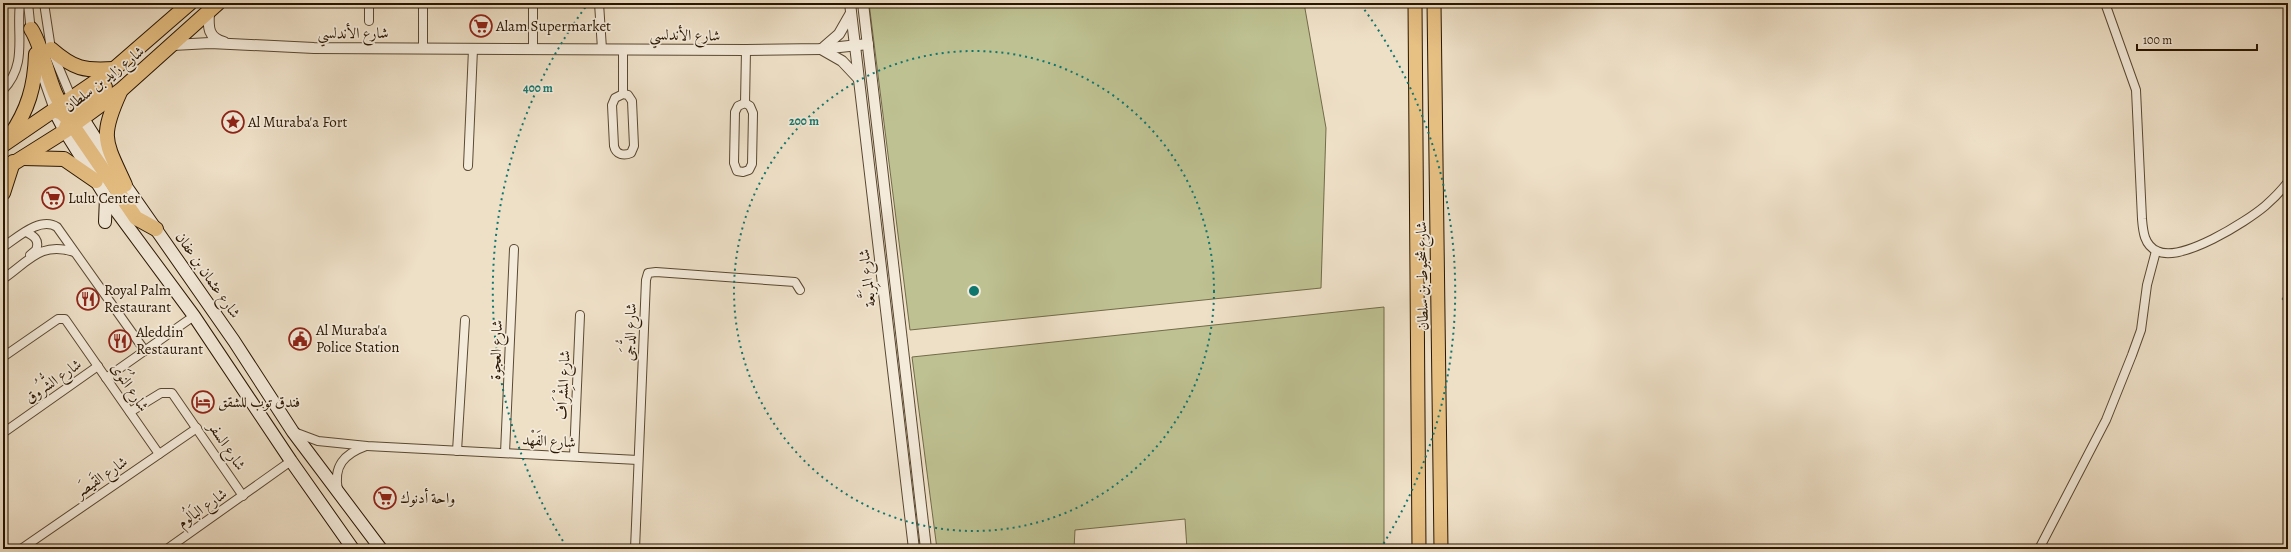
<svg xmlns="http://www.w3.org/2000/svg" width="2291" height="552" font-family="Alegreya,Amiri,serif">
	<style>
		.green { fill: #bec192; stroke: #736b49 }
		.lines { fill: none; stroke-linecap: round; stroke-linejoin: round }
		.stream { stroke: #6f7874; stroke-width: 2.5 }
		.minor-casing { stroke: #5a4832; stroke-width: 10 }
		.tertiary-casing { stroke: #5a4832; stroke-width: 12 }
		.secondary-casing { stroke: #281500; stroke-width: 14 }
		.primary-casing { stroke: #281500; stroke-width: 15 }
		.trunk-casing { stroke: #281500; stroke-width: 16 }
		.minor { stroke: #f4ebdb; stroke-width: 8 }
		.tertiary { stroke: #f4ebdb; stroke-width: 10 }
		.secondary { stroke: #f4ebdb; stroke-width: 12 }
		.primary { stroke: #e7c084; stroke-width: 13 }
		.trunk { stroke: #e7c084; stroke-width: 14 }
		.ring { fill: none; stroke: #0f766e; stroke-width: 2; stroke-dasharray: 2 4 }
		.labels { text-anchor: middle; stroke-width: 3.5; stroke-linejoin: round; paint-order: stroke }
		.poi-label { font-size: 15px; fill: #281500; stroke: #f4ebdb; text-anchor: start }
		.street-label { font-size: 15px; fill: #281500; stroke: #f4ebdb }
		.centre { fill: #0f766e; stroke: #f4ebdb; stroke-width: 2 }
		.ring-label { font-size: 12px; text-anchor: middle; font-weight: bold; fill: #0f766e; stroke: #f4ebdb; stroke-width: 3.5; stroke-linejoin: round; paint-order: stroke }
	</style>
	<rect width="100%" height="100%" fill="#eee0c7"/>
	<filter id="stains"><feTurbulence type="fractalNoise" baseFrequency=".005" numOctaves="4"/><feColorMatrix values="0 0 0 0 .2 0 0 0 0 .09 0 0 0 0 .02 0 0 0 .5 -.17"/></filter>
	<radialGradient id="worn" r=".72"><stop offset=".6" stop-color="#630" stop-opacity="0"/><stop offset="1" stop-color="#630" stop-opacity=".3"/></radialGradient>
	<g class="green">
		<polygon points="869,3 1304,3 1326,128 1321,288 910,330"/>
		<polygon points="1384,307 1384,549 1187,549 1185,519 1075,530 1074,549 937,549 912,357"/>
	</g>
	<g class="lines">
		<polyline class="stream" points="2283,299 2288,292"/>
		<g class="minor-casing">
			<g id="minor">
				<polyline points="28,3 31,32"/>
				<polyline points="44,3 51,49 72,99"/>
				<polyline points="369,3 369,21"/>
				<polyline points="533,3 533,49"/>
				<polyline points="599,3 602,49"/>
				<path d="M2105 3 2136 90 2142 219C2143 231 2144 245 2157 251 2181 263 2246 222 2265 206 2273 199 2281 191 2288 182"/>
				<polyline points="423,49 423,3"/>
				<polyline points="39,67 54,110"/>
				<path d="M3 90C28 64 16 35 20 3"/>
				<path d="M623 94 628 95 632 101 634 146 631 153C624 156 616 155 614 146L612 105 615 98Z"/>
				<polyline points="623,94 623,49"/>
				<polygon points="745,103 750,106 753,113 752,164 749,170 743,172 737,171 734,163 735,112 738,106"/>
				<polyline points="745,103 746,50"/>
				<polyline points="468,166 473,49"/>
				<path d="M26 232C34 236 40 240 36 250L30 255"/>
				<path d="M3 247C17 238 40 216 57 227L145 351"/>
				<path d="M3 279C29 261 41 241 74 252"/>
				<polyline points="3,357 58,319 65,319 159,454"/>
				<polyline points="106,378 194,316"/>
				<polyline points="130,412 161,393 172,393 243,496"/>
				<polyline points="294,432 318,441 367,446 638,460"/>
				<polyline points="3,433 98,366"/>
				<polyline points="457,451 465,320"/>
				<polyline points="505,453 514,249"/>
				<polyline points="574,456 580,315"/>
				<path d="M338 490C333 466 344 454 366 446"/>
				<polyline points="21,549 197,428"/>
				<polyline points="167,549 291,461"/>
				<polyline points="635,549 646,280 648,273 656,272 795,282 800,290"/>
				<polyline points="2039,549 2106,420 2132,355 2141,330 2147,285 2156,251"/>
			</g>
		</g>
		<g class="tertiary-casing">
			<g id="tertiary">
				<polyline points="850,3 914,549"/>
				<polyline points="863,3 926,549"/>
				<path d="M209 13C208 27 208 38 224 42"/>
				<polyline points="173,45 210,43 314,48 746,50 821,49 868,44"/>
				<polyline points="824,47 839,34 851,13"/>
				<polyline points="821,49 842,61 858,78"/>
			</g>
		</g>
		<g class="secondary-casing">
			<g id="secondary">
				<polyline points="54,110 65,131 106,197 194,316 291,461 353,549"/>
				<polyline points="78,111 125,185 234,341 293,432 381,549"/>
				<polyline points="105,222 106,197"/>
			</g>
		</g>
		<g class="primary-casing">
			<g id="primary">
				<polyline points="1415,3 1419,549"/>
				<polyline points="1434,3 1441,549"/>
			</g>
		</g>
		<g class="trunk-casing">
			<g id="trunk">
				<path d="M31 29C45 49 50 100 68 111"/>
				<path d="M51 49C74 69 84 71 114 69"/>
				<path d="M120 92C99 138 105 141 125 185"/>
				<polyline points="54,110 62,113 69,120 136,218 156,229"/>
				<polyline points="66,127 77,108 105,87"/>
				<path d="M10 136C28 110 35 86 36 54"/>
				<polyline points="3,145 114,69 190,3"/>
				<polyline points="23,158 64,159 96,181"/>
				<polyline points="3,170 65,131 121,90 218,3"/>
				<polyline points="3,193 13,162"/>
			</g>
		</g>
		<use href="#minor" class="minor"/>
		<use href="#tertiary" class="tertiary"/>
		<use href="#secondary" class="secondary"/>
		<use href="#primary" class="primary"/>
		<use href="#trunk" class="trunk"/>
	</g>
	<g class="ring">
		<circle cx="974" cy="291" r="240"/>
		<path d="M566 546A481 481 0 0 1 587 5M1361 5A481 481 0 0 1 1382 546"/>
	</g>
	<defs>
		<g id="supermarket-ring" transform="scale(1.15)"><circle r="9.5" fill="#f4ebdb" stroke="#8f2418" stroke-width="1.5"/><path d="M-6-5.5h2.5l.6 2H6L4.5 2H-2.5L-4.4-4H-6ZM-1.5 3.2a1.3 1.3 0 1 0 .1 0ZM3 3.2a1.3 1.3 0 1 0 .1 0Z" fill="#8f2418"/></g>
		<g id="sight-ring" transform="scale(1.15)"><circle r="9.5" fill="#f4ebdb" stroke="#8f2418" stroke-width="1.5"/><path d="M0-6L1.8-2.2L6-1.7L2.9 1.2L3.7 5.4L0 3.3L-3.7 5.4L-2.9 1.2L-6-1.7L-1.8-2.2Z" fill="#8f2418"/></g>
		<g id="restaurant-ring" transform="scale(1.15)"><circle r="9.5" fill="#f4ebdb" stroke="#8f2418" stroke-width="1.5"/><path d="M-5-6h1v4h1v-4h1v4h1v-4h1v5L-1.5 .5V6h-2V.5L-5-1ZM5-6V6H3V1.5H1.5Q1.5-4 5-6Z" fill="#8f2418"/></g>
		<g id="civic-ring" transform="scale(1.15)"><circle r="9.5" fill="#f4ebdb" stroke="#8f2418" stroke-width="1.5"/><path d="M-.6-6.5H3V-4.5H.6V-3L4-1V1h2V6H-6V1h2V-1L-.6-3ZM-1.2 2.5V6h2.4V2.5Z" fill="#8f2418"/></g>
		<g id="hotel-ring" transform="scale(1.15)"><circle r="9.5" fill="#f4ebdb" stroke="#8f2418" stroke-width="1.5"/><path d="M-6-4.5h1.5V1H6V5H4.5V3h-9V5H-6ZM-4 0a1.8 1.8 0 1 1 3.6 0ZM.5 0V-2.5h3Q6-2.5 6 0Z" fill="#8f2418"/></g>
	</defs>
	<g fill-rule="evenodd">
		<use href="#supermarket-ring" x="481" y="26"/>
		<use href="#sight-ring" x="233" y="122"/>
		<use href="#supermarket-ring" x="53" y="198"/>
		<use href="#restaurant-ring" x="88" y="299"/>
		<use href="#civic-ring" x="300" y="339"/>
		<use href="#restaurant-ring" x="120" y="341"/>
		<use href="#hotel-ring" x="203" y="402"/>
		<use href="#supermarket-ring" x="385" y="498"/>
	</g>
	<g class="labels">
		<g class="poi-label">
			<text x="496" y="31">Alam Supermarket</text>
			<text x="248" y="127">Al Muraba'a Fort</text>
			<text x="68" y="203">Lulu Center</text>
			<text x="104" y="295">Royal Palm<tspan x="104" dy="17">Restaurant</tspan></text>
			<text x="316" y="335">Al Muraba'a<tspan x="316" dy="17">Police Station</tspan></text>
			<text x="136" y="337">Aleddin<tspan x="136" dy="17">Restaurant</tspan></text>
			<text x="218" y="407">فندق توب للشقق</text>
			<text x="400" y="503">واحة أدنوك</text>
		</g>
		<g class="street-label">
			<text x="353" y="38">شارع الأندلسي</text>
			<text transform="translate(685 35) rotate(1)" y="5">شارع الأندلسي</text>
			<text transform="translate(104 79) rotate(-38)" y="5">شارع زايد بن سلطان</text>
			<text transform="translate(208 275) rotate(55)" y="5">شارع عثمان بن عفان</text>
			<text transform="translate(1422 276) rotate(-91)" y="5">شارع شخبوط بن سلطان</text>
			<text transform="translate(867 278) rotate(-97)" y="5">شارع المِرَبَّعة</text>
			<text transform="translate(630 332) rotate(-88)" y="5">شارع الدُّجَى</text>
			<text transform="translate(496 350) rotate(-88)" y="5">شارع العجوة</text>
			<text transform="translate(53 381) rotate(-35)" y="5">شارع الشُّرُوق</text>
			<text transform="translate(563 385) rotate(-87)" y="5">شارع المِشْرَاف</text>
			<text transform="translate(130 387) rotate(56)" y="5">شارع النُوَى</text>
			<text transform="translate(549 441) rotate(3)" y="5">شارع الفَهْد</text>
			<text transform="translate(227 446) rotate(56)" y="5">شارع السفر</text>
			<text transform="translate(101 477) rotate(-35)" y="5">شارع القَيصَر</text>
			<text transform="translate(202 508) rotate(-35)" y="5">شارع البَالُوم</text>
		</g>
	</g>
	<circle cx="974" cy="291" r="6" class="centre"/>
	<g class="ring-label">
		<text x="538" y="92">400 m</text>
		<text x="804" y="125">200 m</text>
	</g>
	<rect width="2291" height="552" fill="none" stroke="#eee0c7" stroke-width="16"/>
	<rect x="4" y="4" width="2283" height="544" fill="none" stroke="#281500" stroke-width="2"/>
	<rect x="8" y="8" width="2275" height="536" fill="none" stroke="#281500"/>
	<path d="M2137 44v6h120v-6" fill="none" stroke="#281500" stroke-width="2"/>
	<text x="2143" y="44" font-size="12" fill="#281500" stroke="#f4ebdb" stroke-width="3" paint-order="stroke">100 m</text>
	<rect width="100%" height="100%" filter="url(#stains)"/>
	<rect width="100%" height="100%" fill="url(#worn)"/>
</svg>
